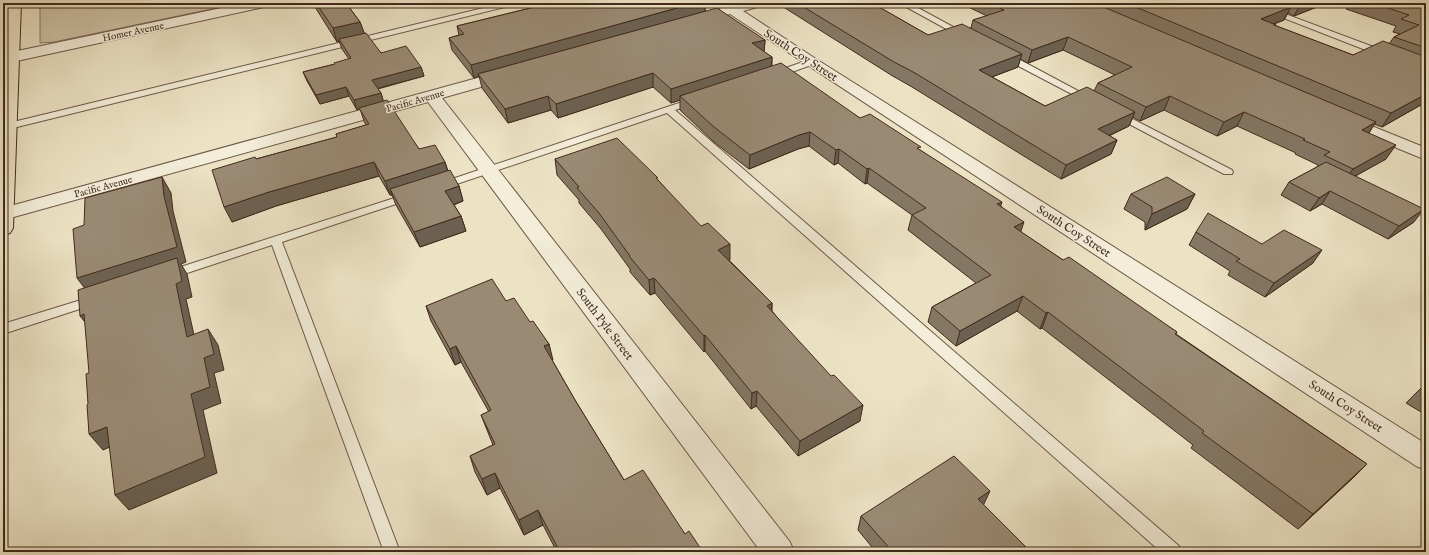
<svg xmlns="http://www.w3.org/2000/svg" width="1429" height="555" font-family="'IM FELL English',serif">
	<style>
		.green { fill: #cfc4a8; stroke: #887762 }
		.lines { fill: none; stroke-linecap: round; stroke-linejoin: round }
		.lane-casing { stroke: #6c5847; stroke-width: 2 }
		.street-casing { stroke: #6c5847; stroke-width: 2 }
		.primary-casing { stroke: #422a1d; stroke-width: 2 }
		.lane { fill: #f3edd9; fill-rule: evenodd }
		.street { fill: #f3edd9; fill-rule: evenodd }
		.primary { fill: #ece3c5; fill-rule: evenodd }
		.wall { fill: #847764; stroke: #422a1d; fill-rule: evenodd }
		.shaded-wall { fill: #6c6151; stroke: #422a1d }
		.building { fill: #9a8a74; stroke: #422a1d }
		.labels { text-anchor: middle; stroke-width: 3; stroke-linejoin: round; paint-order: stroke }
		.far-street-label { font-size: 10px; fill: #422a1d; stroke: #f3edd9 }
		.street-label { font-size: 12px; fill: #422a1d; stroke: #f3edd9 }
	</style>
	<rect width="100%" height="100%" fill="#ece3c5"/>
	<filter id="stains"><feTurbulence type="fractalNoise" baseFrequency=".005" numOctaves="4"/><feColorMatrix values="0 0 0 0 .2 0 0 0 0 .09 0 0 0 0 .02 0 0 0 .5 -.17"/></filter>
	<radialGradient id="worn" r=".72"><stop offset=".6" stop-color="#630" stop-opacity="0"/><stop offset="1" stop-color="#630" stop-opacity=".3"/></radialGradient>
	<polygon class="green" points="40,3 240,3 54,42 40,43"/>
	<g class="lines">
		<g class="lane-casing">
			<g id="lane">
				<polygon points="504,3 517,3 513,5 9,129 4,126 9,123"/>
				<polygon points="899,3 909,3 968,35 964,37 961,37"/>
				<polygon points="1245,3 1256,3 1387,52 1388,54 1387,56 1381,56"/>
				<polygon points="1003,54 1009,54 1095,100 1093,102 1087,102 1003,58 1002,56"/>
				<polygon points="811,59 814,60 815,62 814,64 778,77 772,77 771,75 772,73"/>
				<polygon points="694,98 699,101 697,103 675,110 1179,546 1181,552 1161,552 667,113 445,188 437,188 436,186 437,184"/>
				<polygon points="1117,111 1232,170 1233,172 1232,174 1224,174 1114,116 1112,114 1114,112"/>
				<polygon points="410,193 414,194 415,196 414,198 282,242 400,552 384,552 272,245 169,279 165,278 163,275 165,272"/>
				<polygon points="94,296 98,297 100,300 98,303 3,334 3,324"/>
			</g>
		</g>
		<g class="street-casing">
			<g id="street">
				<polygon points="245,3 271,3 269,6 264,7 3,64 3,54"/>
				<polygon points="715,3 731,3 734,5 740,3 763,3 761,6 743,11 816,59 1426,444 1426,470 1416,466 730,14 723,16 718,15 716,12 721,8"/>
				<polygon points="510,69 516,71 518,74 516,77 442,98 790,542 794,552 761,552 428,102 3,220 3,208"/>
				<polygon points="1342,114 1426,148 1426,160 1336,123 1333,119 1336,115"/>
			</g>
		</g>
		<g class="primary-casing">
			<polygon id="primary" points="7,3 21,3 13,228 10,233 3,235 3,68"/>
		</g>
		<use href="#lane" class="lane"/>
		<use href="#street" class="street"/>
		<use href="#primary" class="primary"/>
	</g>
	<g class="wall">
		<polygon points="313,3 346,3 360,22 364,33 381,53 421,67 424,76 378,89 381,93 383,101 419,149 445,162 448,171 459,186 463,201 454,205 461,216 466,231 420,247 396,205 392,195 390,195 379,176 276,206 232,222 256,159 337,137 336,134 366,125 364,121 360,109 357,110 349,96 320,104 307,81 303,72 335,64 349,59 342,49 339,41 337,42 315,7"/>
		<polygon points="551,3 705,3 705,11 765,40 764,52 772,57 772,66 860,118 920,150 1001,206 1021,232 1063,260 1177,332 1176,334 1367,464 1298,529 1191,448 1193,445 1042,328 1040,329 1017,311 956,346 928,322 932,307 976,283 908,230 912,215 867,183 865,184 838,163 834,165 809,146 798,149 749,169 714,142 680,110 680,100 671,103 653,87 558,118 551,110 508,123 482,88 479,76 474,78 452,50 449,38 459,35 457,26"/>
		<path d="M777 3H886L877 6 928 35 971 28 973 20 987 16 960 3H1327L1294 16 1288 13 1284 20 1274 24 1276 25V26L1353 55 1389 44 1394 37 1400 34 1393 32 1396 26 1346 9 1349 3H1426V102L1382 127 1374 124 1369 133 1386 159 1355 176 1414 222 1388 239 1322 204 1310 211 1281 195 1289 182 1317 167 1318 165 1295 154 1296 153 1237 126 1217 136 1164 110 1140 121 1133 117 1129 126 1109 136 1117 140 1111 154 1061 179 912 87 891 75ZM1063 50 1115 75 1098 83 1094 91 1045 106 992 77 1018 67 1020 59 1028 63Z"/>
		<polygon points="555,159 658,180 729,260 772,303 772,311 860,421 798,456 756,406 751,409 705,351 704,352 655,293 650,295 630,272 630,269 601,229 579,203 579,200 557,175"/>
		<polygon points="1131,194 1195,194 1187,209 1145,230 1145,222 1124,209"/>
		<polygon points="1196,232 1262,244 1313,263 1265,297 1228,275 1230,271 1189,245"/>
		<polygon points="506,301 530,322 549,344 552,360 575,400 624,480 685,534 703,552 557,552 543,525 524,535 500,488 487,495 475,472 470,456 493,445 481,415 489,412 461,362 455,365 431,321 426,306"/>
		<polygon points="1426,383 1426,415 1406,403"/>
		<polygon points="984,505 1028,552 876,552 858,530 861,516"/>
	</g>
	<g class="shaded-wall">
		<polygon points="695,3 705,3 705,12 478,74 479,76 474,78 471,65"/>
		<polygon points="863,3 886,3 862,11"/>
		<polygon points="1301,3 1327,3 1294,16"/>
		<polygon points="1291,7 1284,20 1254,31 1261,19"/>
		<polygon points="360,22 365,35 339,39 339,41 337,42 333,28"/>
		<polygon points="1068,37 1063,50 1028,63 1032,50"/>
		<polygon points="765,40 764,53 752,43"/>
		<polygon points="1022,54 1018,67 976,83 979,70"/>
		<polygon points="772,57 771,70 680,96 680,100 671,103 671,89"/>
		<polygon points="421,67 424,76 375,89 372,80"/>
		<polygon points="653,73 653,87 558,118 556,104"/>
		<polygon points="346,87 349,96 320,104 316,95"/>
		<polygon points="381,93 384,103 359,108 360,109 357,110 354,100"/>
		<polygon points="1426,94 1426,102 1382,127 1391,113"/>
		<polygon points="548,96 551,110 508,123 505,109"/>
		<polygon points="1170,96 1164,110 1140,121 1146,107"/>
		<polygon points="1135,112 1129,126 1092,143 1098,129"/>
		<polygon points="1244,112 1237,126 1217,136 1224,122"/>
		<polygon points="1376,122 1367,136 1362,130"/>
		<polygon points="810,132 809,146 798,149 749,169 750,155 799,135"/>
		<polygon points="1117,140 1111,154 1061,179 1066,165"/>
		<polygon points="1396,145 1386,159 1343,183 1353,169"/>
		<polygon points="839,149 838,163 834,165 836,150"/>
		<polygon points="374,162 379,176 276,206 232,222 224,207 269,192"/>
		<polygon points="445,162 449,176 390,189 392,195 390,195 385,181"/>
		<polygon points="869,168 867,183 865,184 867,169"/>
		<polygon points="162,177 171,193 173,211 186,262 181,264 187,274 192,297 186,299 198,353 89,294 77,278 164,196"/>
		<polygon points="459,186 463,201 449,206 445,191"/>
		<polygon points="1330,191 1322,204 1310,211 1319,198"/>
		<polygon points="1195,194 1187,209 1145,230 1152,214"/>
		<polygon points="1002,202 997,217 997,204"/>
		<polygon points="1424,209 1414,222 1388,239 1399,226"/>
		<polygon points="461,216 466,231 420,247 414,232"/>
		<polygon points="1024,222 1019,237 1014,227"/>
		<polygon points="730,244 730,260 718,265 718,250"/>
		<polygon points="1322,250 1313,263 1265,297 1274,283"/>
		<polygon points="654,278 655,293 650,295 649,280"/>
		<polygon points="1023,296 1017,311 956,346 960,331"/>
		<polygon points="772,303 771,319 767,306"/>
		<polygon points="1048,312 1042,328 1040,329 1046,313"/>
		<polygon points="84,314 93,332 80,316"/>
		<polygon points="208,329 218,345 224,370 214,373 221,403 203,410 217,473 129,510 115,495 191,394 204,358"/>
		<polygon points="705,335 705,351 704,352 704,336"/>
		<polygon points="549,344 553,360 548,362 544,346"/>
		<polygon points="456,346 461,362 455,365 450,349"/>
		<polygon points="757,391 756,406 751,409 752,393"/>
		<polygon points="863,405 860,421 798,456 800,441"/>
		<polygon points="107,427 121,442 103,450 89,434"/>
		<polygon points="1367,464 1352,479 1298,529 1313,514"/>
		<polygon points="495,473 500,488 487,495 482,479"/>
		<polygon points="990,491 983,506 978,499"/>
		<polygon points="538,510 543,525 524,535 519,520"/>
	</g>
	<g class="building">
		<polygon points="316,3 346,3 360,22 333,28"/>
		<polygon points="551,3 695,3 471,65 449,38 464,34 457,26"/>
		<polygon points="797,3 872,3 928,35 962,24 1022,54 979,70 1045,106 1087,87 1135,112 1098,129 1117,140 1066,165 915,73 894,62"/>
		<polygon points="989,3 1094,3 1376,122 1362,130 1396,145 1353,169 1324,155 1330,152 1303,140 1305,139 1244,112 1224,122 1170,96 1146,107 1098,83 1132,67 1068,37 1032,50 973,20 1004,10"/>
		<polygon points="1126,3 1280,3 1291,7 1261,19 1276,25 1274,25 1353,55 1383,41 1426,57 1426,94 1391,113"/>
		<polygon points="1373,3 1426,3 1426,48 1394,37 1419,25 1401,19 1409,15"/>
		<polygon points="717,8 765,40 752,43 772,57 671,89 653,73 556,104 548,96 505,109 478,74"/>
		<polygon points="366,33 381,53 406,46 421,67 372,80 381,93 354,100 346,87 316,95 303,72 335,64 334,63 351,58 339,39"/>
		<polygon points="781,63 860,118 870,114 921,147 917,148 1002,202 997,204 1024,222 1014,227 1063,260 1069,257 1177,332 1175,334 1367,464 1313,514 1202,433 1204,431 1048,312 1046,313 1023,296 960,331 932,307 991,275 912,215 926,208 869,168 867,169 839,149 836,150 810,132 799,135 750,155 714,127 680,96"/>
		<polygon points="387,100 419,149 435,145 445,162 385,181 374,162 269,192 224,207 212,170 255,157 256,159 337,137 336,134 369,124 359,108"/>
		<polygon points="617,138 658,178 656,178 701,226 708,223 730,244 718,250 772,303 767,306 831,376 834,375 863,405 800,441 757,391 752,393 705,335 704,336 654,278 649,280 629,256 630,256 599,213 577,188 579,187 555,159"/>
		<polygon points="1326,162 1424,209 1399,226 1330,191 1319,198 1289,182"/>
		<polygon points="450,170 459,186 445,191 461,216 414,232 390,189"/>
		<polygon points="162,177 164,196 177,247 77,278 73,229 84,225 85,198"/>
		<polygon points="1167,177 1195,194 1152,214 1152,207 1131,194"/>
		<polygon points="1208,213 1262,244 1284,230 1322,250 1274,283 1236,261 1240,259 1196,232"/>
		<polygon points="177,258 182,281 176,284 187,337 208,329 214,354 204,358 210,387 191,394 205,457 115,495 107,427 89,434 87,405 88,404 86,374 89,373 84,314 80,316 78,290"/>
		<polygon points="492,279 506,301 514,298 530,322 533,321 549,344 544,346 575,400 624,480 643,470 685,534 689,531 703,552 560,552 538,510 519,520 495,473 482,479 470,456 495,444 481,415 491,410 456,346 450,349 426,306"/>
		<polygon points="1426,383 1426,390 1421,387"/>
		<polygon points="954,456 990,491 978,499 1029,550 1027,552 893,552 861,516"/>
	</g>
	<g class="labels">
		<g class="far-street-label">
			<text transform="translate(133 31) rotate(-12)" y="4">Homer Avenue</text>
			<text transform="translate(415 100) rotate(-16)" y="4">Pacific Avenue</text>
			<text transform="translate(103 186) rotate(-15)" y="4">Pacific Avenue</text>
		</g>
		<g class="street-label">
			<text transform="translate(801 55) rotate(33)" y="4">South Coy Street</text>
			<text transform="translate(1074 231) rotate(33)" y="4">South Coy Street</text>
			<text transform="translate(605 324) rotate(53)" y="4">South Pyle Street</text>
			<text transform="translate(1346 406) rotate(33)" y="4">South Coy Street</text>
		</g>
	</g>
	<rect width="1429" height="555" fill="none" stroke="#ece3c5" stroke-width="16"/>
	<rect x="4" y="4" width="1421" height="547" fill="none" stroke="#422a1d" stroke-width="2"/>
	<rect x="8" y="8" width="1413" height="539" fill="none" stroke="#422a1d"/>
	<rect width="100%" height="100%" filter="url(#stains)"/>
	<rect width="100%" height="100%" fill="url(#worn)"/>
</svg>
